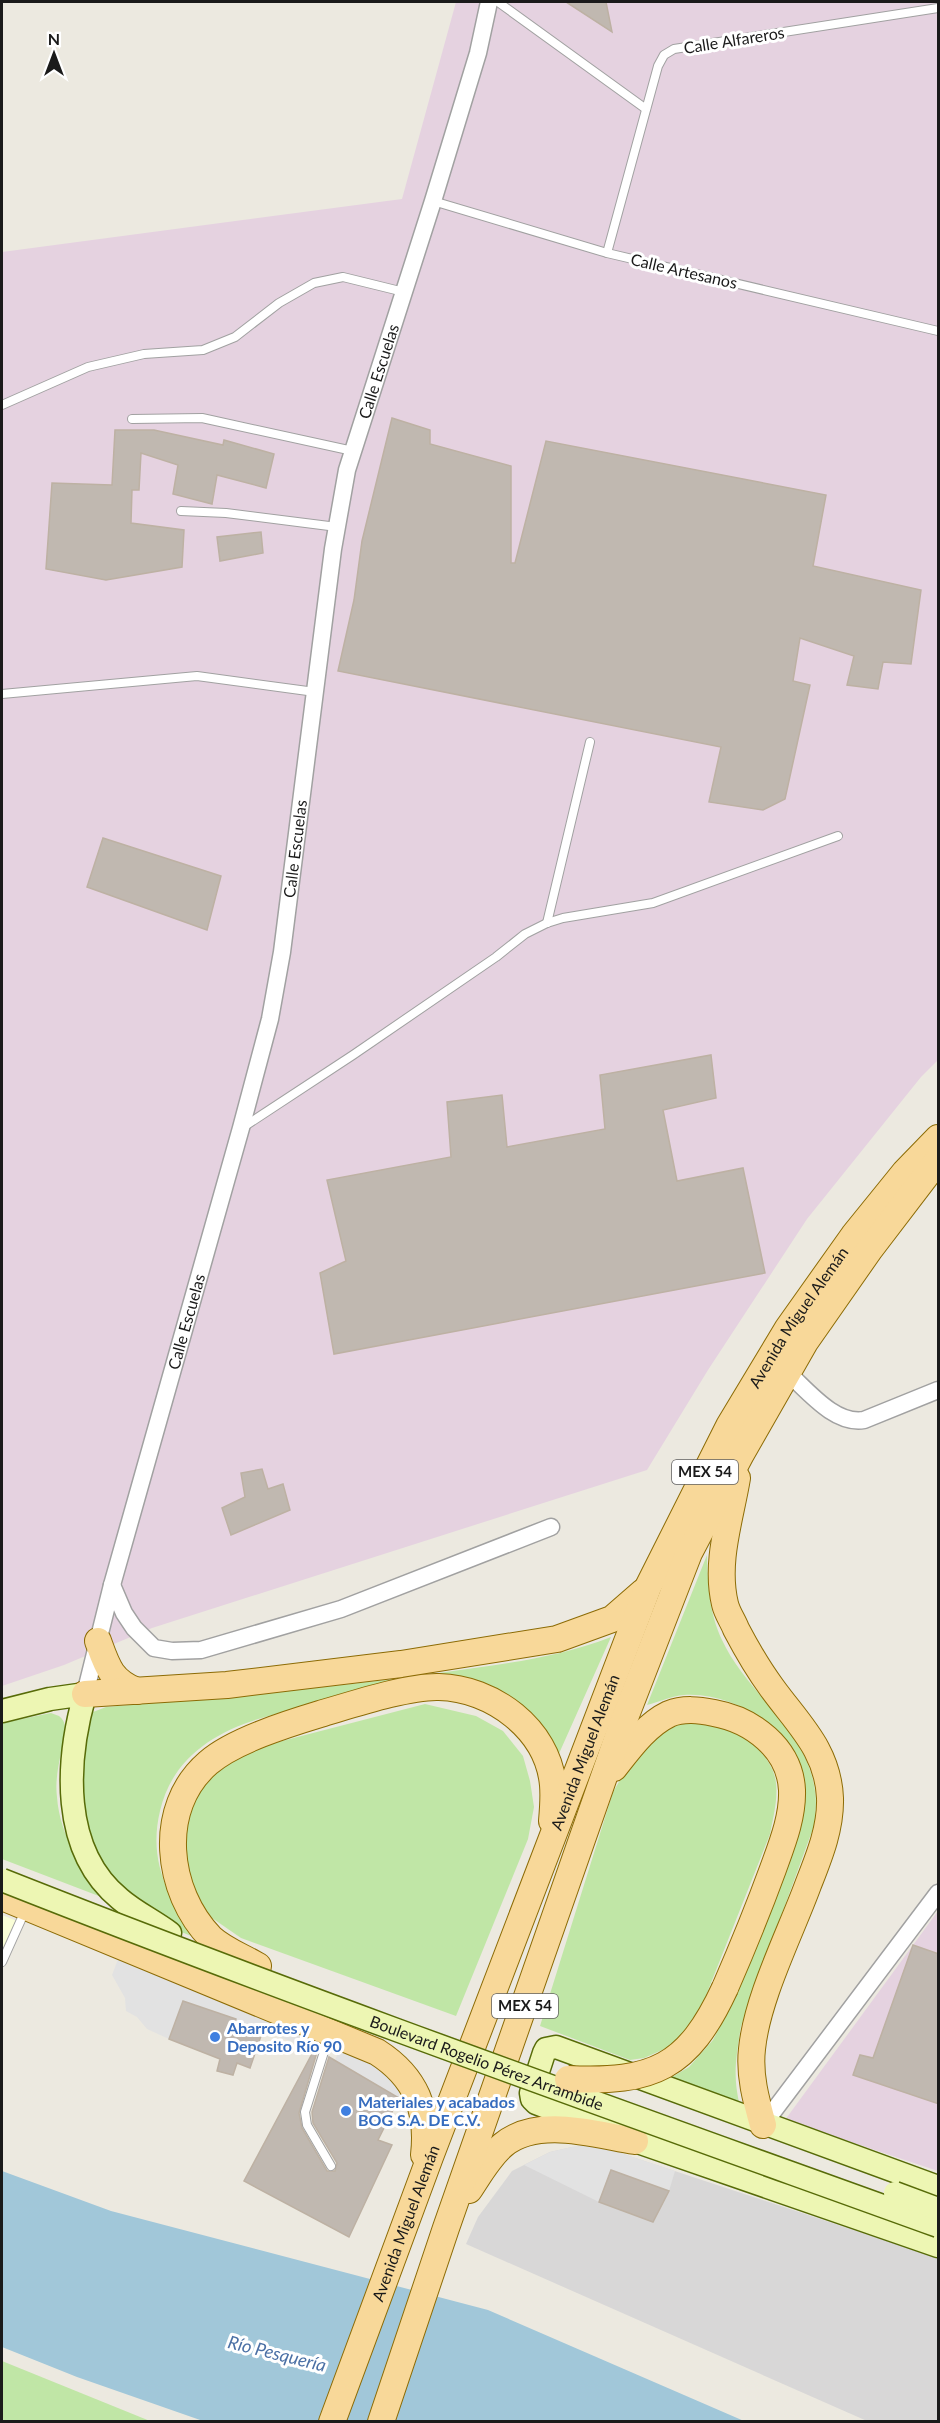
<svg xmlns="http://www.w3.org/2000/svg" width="940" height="2423" font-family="Lato,sans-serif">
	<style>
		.residential { fill: #d8d7d7 }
		.industrial { fill: #e5d2e0 }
		.education { fill: #fafed7 }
		.grass { fill: #c0e6a6 }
		.parking { fill: #e2e2e2 }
		.water { fill: #a1c7d9 }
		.building { fill: #c0b8b0; stroke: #bdb1a3; stroke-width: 1.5 }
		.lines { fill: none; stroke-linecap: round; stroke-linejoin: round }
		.service-casing { stroke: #a1a1a1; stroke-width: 10 }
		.minor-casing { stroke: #a1a1a1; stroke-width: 19 }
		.secondary-casing { stroke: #576b08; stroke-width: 25 }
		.primary-casing { stroke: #8c6b05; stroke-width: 28 }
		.service { stroke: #fff; stroke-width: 8 }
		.minor { stroke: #fff; stroke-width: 16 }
		.secondary { stroke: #edf6b3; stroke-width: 22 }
		.primary { stroke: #f8d899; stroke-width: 26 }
		.secondary-bridge-casing { stroke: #576b08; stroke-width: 25; stroke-linecap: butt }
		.primary-bridge-casing { stroke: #8c6b05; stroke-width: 28; stroke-linecap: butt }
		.secondary-bridge { stroke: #edf6b3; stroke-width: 22 }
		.primary-bridge { stroke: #f8d899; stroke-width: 26 }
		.shop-dot { fill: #3f7fe0; stroke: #fff; stroke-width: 2 }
		.labels { text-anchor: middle; stroke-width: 6; stroke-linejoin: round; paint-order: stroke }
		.shield { fill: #fff; stroke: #5f5f5f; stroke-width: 1.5 }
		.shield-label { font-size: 15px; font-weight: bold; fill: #1a1a1a }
		.street-label { font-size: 16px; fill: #1a1a1a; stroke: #fff }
		.shop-label { font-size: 16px; font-weight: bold; fill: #366cbe; stroke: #fff; text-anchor: start }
		.water-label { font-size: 18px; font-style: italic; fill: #4b70a5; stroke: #fff }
	</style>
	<rect width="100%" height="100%" fill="#ece9e0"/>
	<polygon class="residential" points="596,2145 938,2258 938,2421 867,2421 466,2244 478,2217 512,2171 550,2152 572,2147"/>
	<g class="industrial">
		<polygon points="456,2 938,2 938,1060 921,1077 807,1219 708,1370 647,1470 152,1628 64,1665 2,1686 2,252 402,199"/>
		<polygon points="938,1911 938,2171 785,2120"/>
	</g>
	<polygon class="education" points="2,1915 17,1921 2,1953"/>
	<g class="grass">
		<path d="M707 1555C708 1586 709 1612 722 1640 747 1694 807 1729 815 1791 817 1802 815 1813 815 1823L741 2026C736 2058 732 2077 741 2110L667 2080 689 2067 713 2040 737 1993 790 1852 775 1730C750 1708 719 1693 684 1695 672 1696 659 1702 647 1705Z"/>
		<path d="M611 1637 557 1758 483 1690C448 1693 414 1696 379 1699 300 1707 182 1716 160 1811 148 1861 168 1898 196 1938L179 1931 137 1903 98 1861 78 1808 84 1733 93 1712 106 1707C219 1697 333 1688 446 1672 502 1664 558 1658 611 1637Z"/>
		<polygon points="425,1704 476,1716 503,1731 523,1756 530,1781 534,1807 528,1839 456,2016 241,1938 212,1918 199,1901 184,1869 186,1822 190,1802 208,1776 255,1748"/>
		<path d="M51 1713 59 1716C63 1719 65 1723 65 1728 63 1752 54 1773 57 1797 60 1837 82 1867 104 1898L2 1859V1723Z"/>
		<path d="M692 1723C701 1723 712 1723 720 1725 744 1733 773 1756 776 1783 778 1800 773 1818 770 1834L703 2003 684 2032 669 2047 644 2058 630 2060 540 2026 613 1792 630 1763 666 1726Z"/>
		<polygon points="2,2361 150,2421 2,2421"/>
	</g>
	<g class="parking">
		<polygon points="120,1954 320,2035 314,2050 264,2031 261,2036 234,2026 183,2001 169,2039 147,2029 137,2017 126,2011 125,1998 112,1975"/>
		<polygon points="343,2043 399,2079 399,2098 335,2060"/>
		<polygon points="596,2145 675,2171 669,2191 611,2170 599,2202 524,2165 550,2152 572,2147"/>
	</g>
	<polygon class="water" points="2,2171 111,2211 488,2310 744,2421 203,2421 77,2377 2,2347"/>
	<g class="building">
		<polygon points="566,2 606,2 612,32"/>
		<polygon points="392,418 430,430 430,444 511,466 511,563 515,563 546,441 826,495 813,566 921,590 911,664 883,662 878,689 847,685 854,656 800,638 793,681 810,685 785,799 763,810 709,802 721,747 338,671 354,600 362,541"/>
		<polygon points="115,430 154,430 223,445 224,440 274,454 266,488 217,475 212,504 173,494 178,465 141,453 139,490 132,490 131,523 184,530 182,567 106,580 46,569 52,483 112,485"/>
		<polygon points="261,532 263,553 220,561 217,537"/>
		<polygon points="103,838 221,876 207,930 87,887"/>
		<polygon points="711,1055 716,1098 663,1110 677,1181 743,1168 765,1273 334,1354 320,1273 346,1261 327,1180 451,1157 447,1102 502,1095 507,1147 605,1129 600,1075"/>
		<polygon points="262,1469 268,1489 283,1484 290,1510 231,1535 222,1508 245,1497 241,1473"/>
		<polygon points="913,1945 939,1954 939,2104 853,2075 860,2055 873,2058"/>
		<polygon points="183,2001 236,2019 234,2026 261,2036 250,2068 237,2063 233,2075 217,2071 220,2059 169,2039"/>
		<polygon points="314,2050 317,2052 299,2113 302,2128 327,2171 335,2171 337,2163 313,2123 312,2112 329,2057 399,2098 378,2140 392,2145 349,2237 244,2181"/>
		<polygon points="611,2170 669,2191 653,2222 599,2202"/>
	</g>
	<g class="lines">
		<g class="service-casing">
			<g id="service">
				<polyline points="498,2 646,109"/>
				<polyline points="433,201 607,253 938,331"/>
				<polyline points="607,253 658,66 664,55 674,49 938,8"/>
				<polyline points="2,405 88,367 144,354 203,350 235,337 279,303 314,283 343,277 404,292"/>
				<polyline points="132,419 202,418 353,451"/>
				<polyline points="181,511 226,513 337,527"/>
				<polyline points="2,694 197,676 315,692"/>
				<polyline points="547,923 590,742"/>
				<polyline points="242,1128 353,1055 496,957 525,934 547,923 563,918 653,903 838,836"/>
				<polyline points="2,1962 25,1911"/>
				<polyline points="329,2036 305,2112 307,2125 331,2166"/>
			</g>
		</g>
		<g class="minor-casing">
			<g id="minor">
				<path d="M788 1373C808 1391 835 1425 864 1420L938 1390"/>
				<polyline points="112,1585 124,1613 134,1628 154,1648 172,1651 201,1650 341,1609 551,1527"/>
				<path id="s1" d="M85 1694 112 1585 241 1128 270 1019 282 952 333 549 347 470 433 201 478 53 489 2"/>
				<polyline points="763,2125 938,1893"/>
			</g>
		</g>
		<g class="secondary-casing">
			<g id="secondary">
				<path d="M2 1711 50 1699 85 1694C66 1761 60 1850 120 1899 135 1912 154 1921 170 1933"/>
				<polyline points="938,2187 556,2047 546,2049 544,2053 531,2093 532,2099 536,2103 635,2141 938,2246"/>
			</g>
		</g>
		<g class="primary-casing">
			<g id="primary">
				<path d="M737 1478C730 1520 715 1562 725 1604 727 1613 733 1621 736 1629 747 1650 758 1669 772 1688 798 1724 828 1750 830 1798 831 1828 819 1857 808 1885 790 1934 757 1998 752 2049 749 2075 756 2100 763 2125"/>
				<path d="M98 1641C107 1666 111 1681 137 1691"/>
				<polyline points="85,1694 227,1685 401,1664 557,1639 612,1619 643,1592"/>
				<path d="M614 1768C629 1749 646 1725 669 1714 684 1708 699 1710 714 1713 752 1720 790 1748 792 1790 793 1817 782 1844 773 1869 758 1910 742 1949 725 1988"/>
				<path d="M2 1897 377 2052C416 2077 429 2110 424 2155"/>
				<path d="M258 1966C243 1957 224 1950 211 1938 166 1892 156 1808 208 1763 233 1741 287 1724 320 1714 351 1705 408 1686 439 1687 492 1688 548 1729 553 1785 554 1797 553 1810 552 1821"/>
				<path d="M469 2190C479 2175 489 2157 503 2145 538 2116 596 2135 635 2141"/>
				<path id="s2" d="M332 2422 430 2157 648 1587 729 1426 788 1328 854 1235 905 1172 938 1138"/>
				<polyline points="381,2422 446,2228 621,1728 689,1553 741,1454 805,1342 870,1249 938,1160"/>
			</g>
		</g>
		<use href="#service" class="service"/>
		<use href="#minor" class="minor"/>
		<use href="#secondary" class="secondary"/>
		<use href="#primary" class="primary"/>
		<g class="secondary-bridge-casing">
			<g id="secondary-bridge">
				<path id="s3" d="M2 1880C311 2002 625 2113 938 2226"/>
				<polyline points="895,2193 938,2209"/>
			</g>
		</g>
		<g class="primary-bridge-casing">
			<path id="primary-bridge" d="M568 2079C653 2083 688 2068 725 1988"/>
		</g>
		<use href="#secondary-bridge" class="secondary-bridge"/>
		<use href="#primary-bridge" class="primary-bridge"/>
	</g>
	<g class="shop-dot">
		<circle cx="215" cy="2037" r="6"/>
		<circle cx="346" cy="2111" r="6"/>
	</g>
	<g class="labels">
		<g class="shield">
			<rect x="672" y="1460" width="66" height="24" rx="4.5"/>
			<rect x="492" y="1994" width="66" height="24" rx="4.5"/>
		</g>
		<g class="shield-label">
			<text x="705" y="1477">MEX 54</text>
			<text x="525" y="2011">MEX 54</text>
		</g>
		<g class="street-label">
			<text transform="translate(734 40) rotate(-9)" y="6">Calle Alfareros</text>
			<text transform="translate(684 271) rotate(13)" y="6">Calle Artesanos</text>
			<text dy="6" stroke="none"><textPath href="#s1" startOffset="1358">Calle Escuelas</textPath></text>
			<text dy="6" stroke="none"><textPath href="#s1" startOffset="872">Calle Escuelas</textPath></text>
			<text dy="6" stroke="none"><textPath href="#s2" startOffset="1202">Avenida Miguel Alemán</textPath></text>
			<text dy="6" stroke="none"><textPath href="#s1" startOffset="386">Calle Escuelas</textPath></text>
			<text dy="6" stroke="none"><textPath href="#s2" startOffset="716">Avenida Miguel Alemán</textPath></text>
			<text dy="6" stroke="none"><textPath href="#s3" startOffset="518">Boulevard Rogelio Pérez Arrambide</textPath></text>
			<text dy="6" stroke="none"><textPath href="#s2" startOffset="212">Avenida Miguel Alemán</textPath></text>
		</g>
		<g class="shop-label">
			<text x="227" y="2034">Abarrotes y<tspan x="227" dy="18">Deposito Río 90</tspan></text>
			<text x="358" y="2108">Materiales y acabados<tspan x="358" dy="18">BOG S.A. DE C.V.</tspan></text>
		</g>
		<g class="water-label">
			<text transform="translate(277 2354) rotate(14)" y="6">Río Pesquería</text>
		</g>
	</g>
	<rect width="940" height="2423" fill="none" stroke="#1a1a1a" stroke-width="6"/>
	<g transform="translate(54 54)" stroke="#ffffff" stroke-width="4.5" paint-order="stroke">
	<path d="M0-4.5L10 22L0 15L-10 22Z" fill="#1a1a1a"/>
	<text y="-9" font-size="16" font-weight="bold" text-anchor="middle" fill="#1a1a1a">N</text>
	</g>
</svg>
